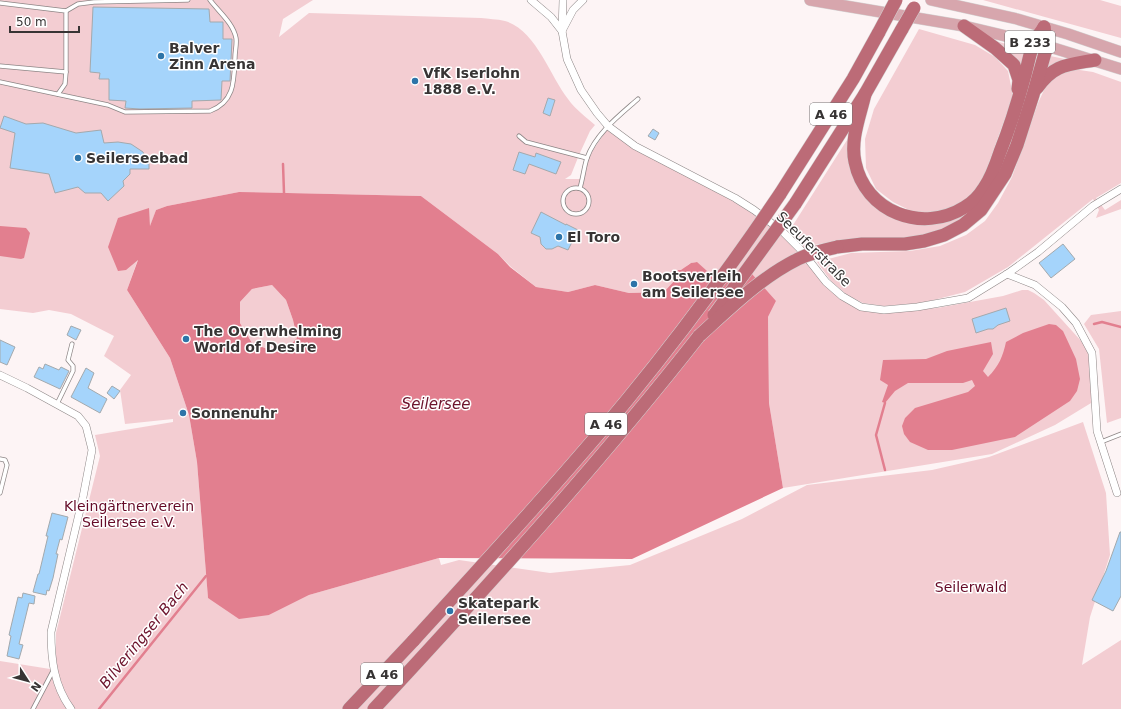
<svg xmlns="http://www.w3.org/2000/svg" width="1121" height="709" font-family="'DejaVu Sans',sans-serif">
	<style>
		.green { fill: #f3cdd2 }
		.water { fill: #e27f8f; fill-rule: evenodd }
		.lines { fill: none; stroke-linecap: round; stroke-linejoin: round }
		.stream { stroke: #e27f8f; stroke-width: 2.5 }
		.building { fill: #a5d4fb; stroke: #a3a9ad }
		.service-casing { stroke: #8d8686; stroke-width: 5 }
		.minor-casing { stroke: #8d8686; stroke-width: 8 }
		.primary-casing { stroke: #d3d2d2; stroke-width: 12 }
		.motorway-casing { stroke: #d3d2d2; stroke-width: 14 }
		.service { stroke: #fff; stroke-width: 3.5 }
		.minor { stroke: #fff; stroke-width: 7 }
		.primary { stroke: #d7a6ad; stroke-width: 11 }
		.motorway { stroke: #bc6b77; stroke-width: 13 }
		.motorway-bridge-casing { stroke: #d3d2d2; stroke-width: 14; stroke-linecap: butt }
		.motorway-bridge { stroke: #bc6b77; stroke-width: 13 }
		.poi-dot { fill: #2d74a8; stroke: #fff; stroke-width: 1.5 }
		.labels { text-anchor: middle; stroke-width: 3; stroke-linejoin: round; paint-order: stroke }
		.shield { fill: #fff; stroke: #737171; stroke-width: 1 }
		.shield-label { font-size: 13px; font-weight: bold; fill: #373434 }
		.poi-label { font-size: 14px; font-weight: bold; fill: #373434; stroke: #fff; text-anchor: start }
		.street-label { font-size: 14px; fill: #373434; stroke: #fff }
		.park-label { font-size: 14px; fill: #650a27; stroke: #fff }
		.water-label { font-size: 15px; font-style: italic; fill: #6d132c; stroke: #fff }
	</style>
	<rect width="100%" height="100%" fill="#fdf4f5"/>
	<g class="green">
		<path d="M0 0H313L283 19 279 37 309 13 481 18C488 19 497 19 505 21 536 30 550 76 568 99 575 109 586 117 595 125L590 131 579 155 571 175 565 179H584L588 160 591 153 608 128 734 198 779 232 840 298 882 312 937 308 1003 296 1022 290H1028L1034 293 1044 300 1092 353 1096 400 1055 425 992 454 783 488 769 403 768 317 776 301 716 279 696 262C686 263 683 270 677 278 673 283 669 288 664 292L629 293 595 285 568 292 536 287 511 267 498 254 421 196 239 192 167 206 156 210 150 227 148 208 138 259 127 290 170 358 189 415 197 462 208 598 269 615 309 595 439 558 441 565 459 560 550 573 630 565 742 519 807 485 932 470 989 457 1083 422 1106 493 1110 555 1090 617 1082 665 1121 640V709H0V661L50 669 56 660V633L100 456 95 435 173 422V419L125 424 120 390 131 375 104 356 114 336 71 314 49 310 33 313 0 309Z"/>
		<polygon points="983,0 1100,0 1121,6 1121,38"/>
		<polygon points="919,29 975,45 995,57 1008,71 1013,96 982,182 967,198 951,210 934,213 913,212 893,202 876,189 866,168 865,139 874,109"/>
		<polygon points="995,41 1026,49 1023,68"/>
		<polygon points="1050,56 1065,59 1046,72"/>
		<polygon points="1073,69 1093,72 1121,82 1121,183 1096,198 1105,210 1121,200 1121,209 1096,218 1099,210 1093,199 1008,267 965,292 922,303 884,306 863,303 847,295 831,281 817,262 851,253 910,251 940,246 966,235 985,221 998,203 1012,177 1038,103 1045,88 1057,74"/>
		<polygon points="854,129 867,196 932,224 953,220 970,210 958,224 913,239 837,241 814,245 804,251 788,233"/>
		<polygon points="272,285 286,300 293,320 297,339 286,350 275,352 252,343 240,323 240,302 252,289"/>
		<polygon points="1121,311 1121,418 1107,423 1099,349 1084,324 1091,315"/>
	</g>
	<g class="water">
		<path d="M239 192 421 196 498 254 510 267 536 287 568 292 595 285 629 293 664 292 678 277 677 273 678 270H681L691 263 697 262 716 279 732 273 752 274 776 301 768 317 769 403 783 488 632 559 439 558 309 595 269 615 239 619 208 598 197 462 189 415 170 358 127 290 138 260 126 270 118 271 108 247 118 218 149 208 150 226 156 210 167 206ZM272 285 286 300 293 320 297 338 286 350 275 352 252 343 240 323V302L252 289Z"/>
		<polygon points="0,226 26,228 30,233 24,258 21,259 0,256"/>
		<path d="M1049 324 1056 325 1063 331 1076 359 1080 379 1077 391 1070 401 1015 437 952 450H928L910 442 904 434 902 426 905 418 915 408 968 392 975 386 972 380 963 383H908L895 391 885 403 882 402 888 385 880 380 883 360 926 359 947 351 991 342 993 354 983 371 988 377C999 366 1003 356 1006 342L1023 333Z"/>
	</g>
	<g class="lines">
		<g class="stream">
			<polyline points="283,164 284,193"/>
			<polyline points="1094,324 1102,322 1121,327"/>
			<polyline points="885,470 876,435 885,403"/>
			<polyline points="99,709 206,576"/>
		</g>
	</g>
	<g class="building">
		<polygon points="93,7 209,9 210,22 223,22 223,39 232,39 230,81 222,81 221,100 192,101 192,108 140,109 125,108 126,101 109,100 109,79 99,79 100,73 90,72"/>
		<polygon points="548,98 555,100 550,116 543,113"/>
		<polygon points="4,116 26,124 43,123 76,133 101,130 104,143 118,142 131,144 143,152 149,164 149,169 130,169 130,174 123,181 124,186 108,201 101,193 85,193 78,187 55,193 49,174 10,168 15,133 0,128"/>
		<polygon points="653,129 659,133 655,140 648,136"/>
		<polygon points="519,152 535,157 536,153 561,162 556,174 529,164 525,174 513,170"/>
		<polygon points="541,212 566,225 566,224 578,230 568,250 558,246 552,249 546,249 541,244 540,237 531,233"/>
		<polygon points="1063,244 1075,259 1051,278 1039,263"/>
		<polygon points="1006,308 1010,321 998,325 993,329 988,329 976,333 972,319"/>
		<polygon points="71,326 81,330 76,340 67,335"/>
		<polygon points="0,340 15,347 7,365 0,362"/>
		<polygon points="45,364 59,370 61,367 69,371 60,389 34,377 39,367 43,369"/>
		<polygon points="86,368 94,373 88,388 107,399 100,413 71,397"/>
		<polygon points="112,386 120,391 114,399 107,393"/>
		<polygon points="52,513 68,517 62,540 60,539 56,554 58,554 53,578 49,591 47,590 46,595 33,592 38,574 39,574 48,536 46,536"/>
		<polygon points="1120,532 1121,532 1121,596 1113,611 1092,600 1106,571"/>
		<polygon points="23,593 35,596 34,604 29,603 19,644 23,645 19,659 7,656 11,636 9,635 18,597 22,598"/>
	</g>
	<g class="lines">
		<g class="service-casing">
			<g id="service">
				<polyline points="0,3 66,11 66,72 65,84 58,94"/>
				<polyline points="66,11 78,4 94,2 188,0"/>
				<polyline points="0,66 66,72"/>
				<path d="M0 82 108 105 125 112 210 111C235 102 234 80 235 57 235 51 237 44 236 38 233 23 219 12 210 0"/>
				<polyline points="519,136 526,142 587,158"/>
				<path d="M580 188C583 178 584 167 587 158 596 133 620 115 638 99"/>
				<circle cx="576" cy="201" r="13"/>
				<polyline points="57,404 73,371 73,366 68,360 72,344"/>
				<polyline points="1101,442 1121,434"/>
				<polyline points="0,459 5,460 7,465 0,493"/>
				<polyline points="33,709 53,671"/>
			</g>
		</g>
		<g class="minor-casing">
			<g id="minor">
				<polyline points="531,0 551,17 562,31"/>
				<polyline points="563,0 562,31 567,59 581,90 597,113 608,126 635,146 735,198 754,210 782,231 800,249 826,282 842,296 861,307 884,310 917,307 968,298 1007,274 1038,252 1093,206 1121,189"/>
				<polyline points="563,29 573,10 583,0"/>
				<polyline points="1007,274 1035,285 1062,307 1076,323 1092,353 1097,431 1117,493"/>
				<path d="M0 375 27 388 78 416 86 426 92 450 83 497 51 632C51 659 54 686 71 709"/>
			</g>
		</g>
		<g class="primary-casing">
			<g id="primary">
				<polyline points="810,0 964,26 1047,46 1121,69"/>
				<polyline points="931,0 1017,19 1068,34 1121,52"/>
			</g>
		</g>
		<g class="motorway-casing">
			<g id="motorway">
				<polyline points="964,26 995,48 1014,65 1019,80 1018,89"/>
				<path d="M1037 88C1054 64 1067 65 1095 60"/>
				<path d="M865 94C860 116 850 140 855 162 865 212 922 234 965 207 972 203 979 196 984 188 991 178 996 164 1000 152 1010 127 1018 101 1025 75 1028 64 1030 52 1034 42 1037 37 1041 32 1044 27"/>
				<polyline points="780,194 853,79 879,32"/>
				<polyline points="795,204 865,94 902,29"/>
				<polyline points="837,247 862,244 905,244 924,241 944,235 963,225 981,210 1005,174 1017,145 1033,95 1047,46 1044,27"/>
				<polyline points="349,709 414,640"/>
				<path d="M374 709C486 588 597 466 699 336"/>
			</g>
		</g>
		<use href="#service" class="service"/>
		<use href="#minor" class="minor"/>
		<use href="#primary" class="primary"/>
		<use href="#motorway" class="motorway"/>
		<g class="motorway-bridge-casing">
			<g id="motorway-bridge">
				<polyline points="902,29 914,8"/>
				<polyline points="879,32 896,0"/>
				<polyline points="714,315 795,204"/>
				<path d="M699 336C730 308 760 278 798 259 810 253 824 250 837 247"/>
				<path d="M414 640C486 561 559 482 627 400 681 334 732 265 780 194"/>
			</g>
		</g>
		<use href="#motorway-bridge" class="motorway-bridge"/>
	</g>
	<g class="poi-dot">
		<circle cx="161" cy="56" r="4"/>
		<circle cx="415" cy="81" r="4"/>
		<circle cx="78" cy="158" r="4"/>
		<circle cx="559" cy="237" r="4"/>
		<circle cx="634" cy="284" r="4"/>
		<circle cx="186" cy="339" r="4"/>
		<circle cx="183" cy="413" r="4"/>
		<circle cx="450" cy="611" r="4"/>
	</g>
	<g class="labels">
		<g class="shield">
			<rect x="1005" y="31" width="50" height="22" rx="3"/>
			<rect x="810" y="103" width="42" height="22" rx="3"/>
			<rect x="585" y="413" width="42" height="22" rx="3"/>
			<rect x="361" y="663" width="42" height="22" rx="3"/>
		</g>
		<g class="shield-label">
			<text x="1030" y="47">B 233</text>
			<text x="831" y="119">A 46</text>
			<text x="606" y="429">A 46</text>
			<text x="382" y="679">A 46</text>
		</g>
		<g class="poi-label">
			<text x="169" y="53">Balver<tspan x="169" dy="16">Zinn Arena</tspan></text>
			<text x="423" y="78">VfK Iserlohn<tspan x="423" dy="16">1888 e.V.</tspan></text>
			<text x="86" y="163">Seilerseebad</text>
			<text x="567" y="242">El Toro</text>
			<text x="642" y="281">Bootsverleih<tspan x="642" dy="16">am Seilersee</tspan></text>
			<text x="194" y="336">The Overwhelming<tspan x="194" dy="16">World of Desire</tspan></text>
			<text x="191" y="418">Sonnenuhr</text>
			<text x="458" y="608">Skatepark<tspan x="458" dy="16">Seilersee</tspan></text>
		</g>
		<g class="street-label">
			<text transform="translate(814 249) rotate(45)" y="5">Seeuferstraße</text>
		</g>
		<g class="park-label">
			<text x="129" y="511">Kleingärtnerverein<tspan x="129" dy="16">Seilersee e.V.</tspan></text>
			<text x="971" y="592">Seilerwald</text>
		</g>
		<g class="water-label">
			<text x="436" y="409">Seilersee</text>
			<text transform="translate(144 635) rotate(-51)" y="5">Bilveringser Bach</text>
		</g>
	</g>
	<g transform="translate(28 681) rotate(126)" stroke="#ffffff" stroke-width="3" paint-order="stroke">
	<path d="M0-3L7 15L0 10L-7 15Z" fill="#373434"/>
	<text y="-6" font-size="11" font-weight="bold" text-anchor="middle" fill="#373434">N</text>
	</g>
	<path d="M10 26v6h69v-6" fill="none" stroke="#373434" stroke-width="2"/>
	<text x="16" y="26" font-size="12" fill="#373434" stroke="#ffffff" stroke-width="3" paint-order="stroke">50 m</text>
</svg>
